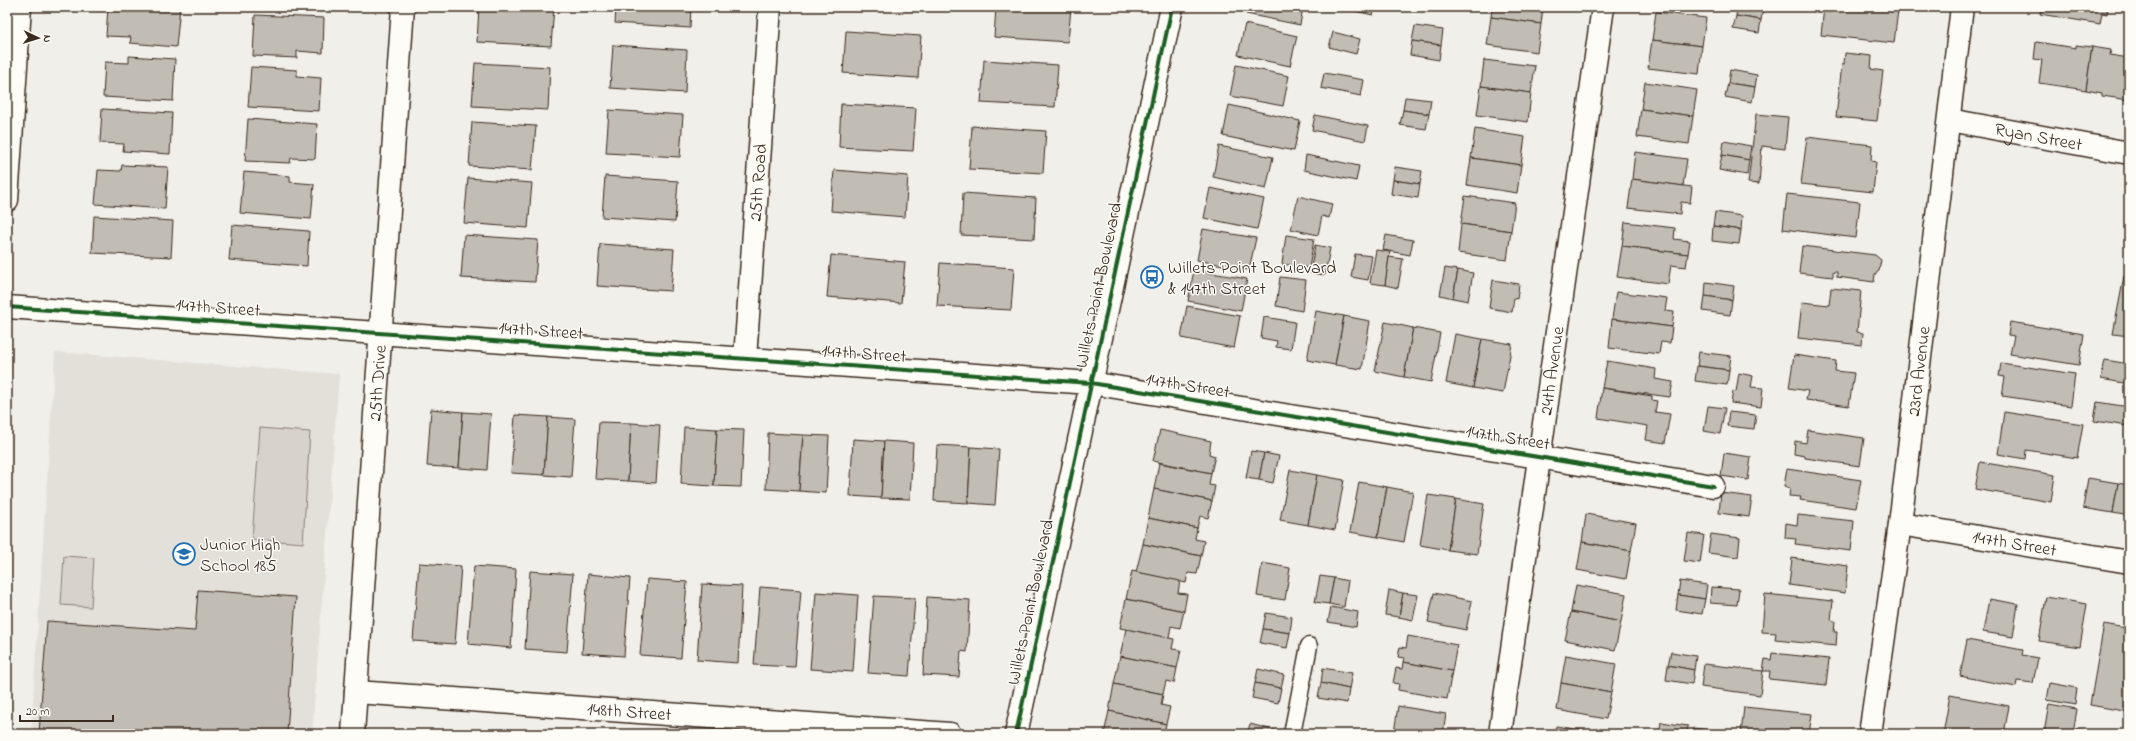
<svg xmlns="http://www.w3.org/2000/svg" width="2136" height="741" font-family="'Indie Flower',sans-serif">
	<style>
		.built { fill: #e3e0da }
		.green { fill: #d7d2cc; stroke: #897e75 }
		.building { fill: #c1bcb4; stroke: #3b2a1e }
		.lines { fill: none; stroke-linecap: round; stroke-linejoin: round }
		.lane-casing { stroke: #3b2a1e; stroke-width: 19 }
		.street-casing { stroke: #3b2a1e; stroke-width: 25 }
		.secondary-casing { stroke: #3b2a1e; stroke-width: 25 }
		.lane { stroke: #fdfcf7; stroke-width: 16 }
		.street { stroke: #fdfcf7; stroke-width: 22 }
		.secondary { stroke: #fdfcf7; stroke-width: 22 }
		.cycleway-casing { stroke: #fdfcf7; stroke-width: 6 }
		.cycleway { stroke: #1b5e20; stroke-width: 4 }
		.labels { text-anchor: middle; stroke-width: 3; stroke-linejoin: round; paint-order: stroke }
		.street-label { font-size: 18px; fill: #3b2a1e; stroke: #fdfcf7 }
		.poi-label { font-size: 18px; fill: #3b2a1e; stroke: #fdfcf7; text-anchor: start }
	</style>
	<rect width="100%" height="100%" fill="#f1efea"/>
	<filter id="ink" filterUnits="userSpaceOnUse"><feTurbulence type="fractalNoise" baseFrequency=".025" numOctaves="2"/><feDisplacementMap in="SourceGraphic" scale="8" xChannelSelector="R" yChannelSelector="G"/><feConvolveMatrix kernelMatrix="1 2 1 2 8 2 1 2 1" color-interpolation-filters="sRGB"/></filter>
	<g filter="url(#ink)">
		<polygon class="built" points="55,352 339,374 312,734 31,734"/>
		<g class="green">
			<polygon points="260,428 310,432 303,543 252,539"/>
			<polygon points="64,556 94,558 91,607 61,605"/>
		</g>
		<g class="building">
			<polygon points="108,7 180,7 176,47 130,43 131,37 106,36"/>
			<polygon points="479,7 554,7 551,46 477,42"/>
			<polygon points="616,7 691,7 690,28 615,23"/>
			<polygon points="864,7 923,7 923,11"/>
			<polygon points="996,7 1071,7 1068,42 994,37"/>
			<polygon points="1248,7 1303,7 1300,25 1246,14"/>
			<polygon points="1337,7 1375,7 1373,15"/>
			<polygon points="1492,7 1543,7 1541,24 1491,17"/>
			<polygon points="1737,7 1763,7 1761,20 1736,16"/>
			<polygon points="1824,7 1871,7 1898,10 1894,43 1821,35"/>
			<polygon points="2041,7 2108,7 2107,14 2102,13 2100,24 2040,14"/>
			<polygon points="1656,12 1706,18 1702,46 1652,40"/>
			<polygon points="255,15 324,18 323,53 297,51 297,58 253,56"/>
			<polygon points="1736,16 1761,20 1759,33 1733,29"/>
			<polygon points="1491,17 1541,24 1537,52 1487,45"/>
			<polygon points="1245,24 1297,36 1290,66 1238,55"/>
			<polygon points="1415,26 1443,30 1441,45 1412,41"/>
			<polygon points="846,31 921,36 918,78 843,73"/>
			<polygon points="1333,32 1360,39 1356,54 1329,47"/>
			<polygon points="1652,40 1702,46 1699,74 1648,68"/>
			<polygon points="1412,41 1441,45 1439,60 1410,55"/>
			<polygon points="2036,42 2076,48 2076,45 2092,47 2086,90 2039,83 2042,60 2034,59"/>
			<polygon points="613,45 687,50 685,93 610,88"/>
			<polygon points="2092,47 2111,50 2110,55 2129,58 2129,100 2102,96 2102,93 2086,90"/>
			<polygon points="1845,53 1872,56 1871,69 1883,71 1877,121 1836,117 1842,64 1844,64"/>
			<polygon points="129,56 175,59 173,101 103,97 105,62 129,63"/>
			<polygon points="984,60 1058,65 1055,107 981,103"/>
			<polygon points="1484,60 1535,66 1531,93 1481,86"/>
			<polygon points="475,63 550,67 548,110 472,106"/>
			<polygon points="1236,65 1289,76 1283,106 1230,96"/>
			<polygon points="251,67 297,70 297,76 321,78 319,111 248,107"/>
			<polygon points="1730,70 1757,75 1755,87 1728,83"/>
			<polygon points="1324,73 1364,80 1361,96 1321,88"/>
			<polygon points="1645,82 1697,90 1693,116 1641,109"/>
			<polygon points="1728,83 1755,87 1752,102 1725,97"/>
			<polygon points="1481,86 1531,93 1528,122 1477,115"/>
			<polygon points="1405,97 1431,100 1429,114 1403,110"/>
			<polygon points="841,104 916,108 913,151 839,147"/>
			<polygon points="1229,105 1300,121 1294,151 1223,136"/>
			<polygon points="102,109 172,113 170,154 123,151 124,144 100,143"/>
			<polygon points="1641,109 1693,116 1689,144 1637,137"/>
			<polygon points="609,110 683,115 680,157 606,153"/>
			<polygon points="1403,110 1429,114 1426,129 1400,125"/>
			<polygon points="1756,114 1788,117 1785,149 1762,146 1759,184 1748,183"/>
			<polygon points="1315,115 1368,126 1365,141 1312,130"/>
			<polygon points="248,119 317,124 315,159 291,158 290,163 245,161"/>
			<polygon points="472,122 536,126 532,170 469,166"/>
			<polygon points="972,126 1046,131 1043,173 969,169"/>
			<polygon points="1475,129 1525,137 1521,165 1471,158"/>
			<polygon points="1807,137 1872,145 1871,161 1876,162 1873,192 1801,184"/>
			<polygon points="1724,141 1751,146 1749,160 1722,155"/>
			<polygon points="1219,146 1273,157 1266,189 1213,177"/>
			<polygon points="1635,152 1687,159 1683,186 1632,179"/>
			<polygon points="1306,155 1359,166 1356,181 1304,170"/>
			<polygon points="1722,155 1749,160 1747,175 1719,170"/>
			<polygon points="1471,158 1521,165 1517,193 1467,185"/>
			<polygon points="122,165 168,167 165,209 95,204 98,170 121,171"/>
			<polygon points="1395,167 1422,171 1420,184 1393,180"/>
			<polygon points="834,170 908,176 905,217 831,211"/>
			<polygon points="244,172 290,176 290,182 314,184 311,219 240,213"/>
			<polygon points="605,176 678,181 675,222 602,217"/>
			<polygon points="468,178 532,183 528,228 464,223"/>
			<polygon points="1632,179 1692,187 1690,203 1681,202 1680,214 1628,208"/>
			<polygon points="1393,180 1420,184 1418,198 1391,194"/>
			<polygon points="1210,188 1264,199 1257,229 1204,218"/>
			<polygon points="963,193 1036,198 1034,239 961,235"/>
			<polygon points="1787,194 1860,202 1856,238 1783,229"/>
			<polygon points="1298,196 1332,204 1329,218 1322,216 1318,235 1291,229"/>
			<polygon points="1465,196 1515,203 1511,231 1461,224"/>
			<polygon points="1715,212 1742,216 1741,230 1713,226"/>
			<polygon points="94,216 173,221 171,257 92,253"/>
			<polygon points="1625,222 1675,228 1674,239 1690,241 1688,254 1622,246"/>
			<polygon points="1461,224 1511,231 1507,260 1458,253"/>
			<polygon points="232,225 309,231 307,266 229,260"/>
			<polygon points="1713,226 1741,230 1739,244 1712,241"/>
			<polygon points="1203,229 1256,238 1249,270 1197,260"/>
			<polygon points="464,235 538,240 535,282 461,278"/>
			<polygon points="1286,235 1314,239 1309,268 1282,264"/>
			<polygon points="1386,235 1413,240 1410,255 1383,250"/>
			<polygon points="600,244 674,249 671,291 597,286"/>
			<polygon points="1315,245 1330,248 1325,275 1310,273"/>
			<polygon points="1622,246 1688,254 1686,267 1671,265 1668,284 1617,277"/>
			<polygon points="1802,246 1875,255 1881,260 1879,271 1875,274 1874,282 1837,277 1837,272 1833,272 1833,277 1799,273"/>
			<polygon points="1376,250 1390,252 1385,285 1370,283"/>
			<polygon points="1355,254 1372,256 1368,280 1351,277"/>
			<polygon points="831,255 905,262 901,303 827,297"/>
			<polygon points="1389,257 1403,259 1398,288 1385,285"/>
			<polygon points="940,263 1014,268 1011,310 937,306"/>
			<polygon points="1445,268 1458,270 1453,298 1440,295"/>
			<polygon points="1194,270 1247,279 1241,311 1188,301"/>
			<polygon points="1458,270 1473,273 1468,301 1453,298"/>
			<polygon points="2124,276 2129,277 2129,336 2113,334"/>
			<polygon points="1280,277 1306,280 1302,311 1276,306"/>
			<polygon points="1493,280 1519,284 1517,299 1514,298 1512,312 1489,308"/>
			<polygon points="1706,282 1734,286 1732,300 1705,296"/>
			<polygon points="1831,288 1861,291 1857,332 1863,333 1862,345 1798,338 1802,302 1829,305"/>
			<polygon points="1616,292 1667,298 1665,311 1674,312 1672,327 1612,319"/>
			<polygon points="1705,296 1732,300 1730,315 1703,311"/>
			<polygon points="1187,306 1240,316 1234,348 1181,338"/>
			<polygon points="1316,311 1344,316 1335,365 1307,360"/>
			<polygon points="1344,316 1370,321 1362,369 1335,365"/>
			<polygon points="1264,317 1295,322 1291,349 1276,347 1277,341 1261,338"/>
			<polygon points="1612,319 1672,327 1670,343 1661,342 1659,354 1609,348"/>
			<polygon points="1385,322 1413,328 1404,377 1375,371"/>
			<polygon points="2010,322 2084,334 2079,365 2010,354 2014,336 2008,335"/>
			<polygon points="1413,328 1440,333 1431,382 1404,377"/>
			<polygon points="1455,334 1482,339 1473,388 1446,383"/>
			<polygon points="1482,339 1512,344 1503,393 1473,388"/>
			<polygon points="1699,352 1731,356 1729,370 1697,366"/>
			<polygon points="1794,355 1836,361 1835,371 1854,373 1849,406 1806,400 1808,391 1789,388"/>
			<polygon points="2105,360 2129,364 2129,384 2101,379"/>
			<polygon points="1607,361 1656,369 1655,379 1673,382 1670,397 1602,388"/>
			<polygon points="2001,363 2075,374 2071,406 2002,396 2005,377 1999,376"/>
			<polygon points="1697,366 1729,370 1727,385 1695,381"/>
			<polygon points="1739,373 1753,376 1751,387 1763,388 1761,407 1731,403 1733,391 1736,392"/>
			<polygon points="1602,388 1652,396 1652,400 1657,401 1655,412 1670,414 1665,443 1646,440 1648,426 1598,418"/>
			<polygon points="2097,402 2129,407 2128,426 2094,421"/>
			<polygon points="1708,406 1725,408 1720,434 1704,431"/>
			<polygon points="431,409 463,412 459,468 427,466"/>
			<polygon points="463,412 491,414 487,470 459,468"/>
			<polygon points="1729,412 1756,415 1754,429 1727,426"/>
			<polygon points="2004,412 2083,424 2077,458 2026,450 2025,459 1998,454"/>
			<polygon points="515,415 548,417 544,475 511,473"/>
			<polygon points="548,417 575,419 571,477 544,475"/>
			<polygon points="599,422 631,423 628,481 595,479"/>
			<polygon points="631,423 660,425 656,483 628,481"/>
			<polygon points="684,427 717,429 714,486 681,484"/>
			<polygon points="717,429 744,430 741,487 714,486"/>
			<polygon points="1160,430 1211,441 1209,454 1215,456 1211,473 1153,461"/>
			<polygon points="1808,430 1864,438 1860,466 1805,458 1805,456 1794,454 1795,441 1806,443"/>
			<polygon points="768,433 803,435 799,491 766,489"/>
			<polygon points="803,435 829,436 826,493 799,491"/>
			<polygon points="853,439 884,441 881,498 850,496"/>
			<polygon points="884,441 913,443 910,499 881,498"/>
			<polygon points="937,445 971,447 968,503 934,501"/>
			<polygon points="971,447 999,449 995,505 968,503"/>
			<polygon points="1251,451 1264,453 1259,480 1246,478"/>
			<polygon points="1264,453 1279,456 1273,483 1259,480"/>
			<polygon points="1724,453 1751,457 1748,480 1721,476"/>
			<polygon points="1980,462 2055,475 2051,502 1975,489"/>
			<polygon points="1159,463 1211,473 1209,485 1215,486 1212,501 1154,489"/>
			<polygon points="1787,469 1861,480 1856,508 1800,500 1801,497 1789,496 1790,488 1784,486"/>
			<polygon points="1290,470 1317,475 1308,525 1280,520"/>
			<polygon points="1317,475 1344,480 1335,530 1308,525"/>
			<polygon points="2088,478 2118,483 2113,513 2083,508"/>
			<polygon points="1359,482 1387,487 1378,537 1350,532"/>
			<polygon points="2118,483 2129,485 2129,516 2113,513"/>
			<polygon points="1387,487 1413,492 1404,542 1378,537"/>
			<polygon points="1154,489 1212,501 1208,518 1200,516 1197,528 1148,518"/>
			<polygon points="1721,493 1752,497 1749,517 1719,513"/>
			<polygon points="1428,495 1456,499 1448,550 1420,545"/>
			<polygon points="1456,499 1484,504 1477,554 1448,550"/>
			<polygon points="1586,514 1636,523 1631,551 1582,542"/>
			<polygon points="1798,515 1854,521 1851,551 1795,544 1796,539 1785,538 1786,523 1797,525"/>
			<polygon points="1148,518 1197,528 1195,539 1204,541 1201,556 1143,544"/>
			<polygon points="1688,533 1704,535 1700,563 1684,561"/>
			<polygon points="1711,534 1740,538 1738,557 1708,553"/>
			<polygon points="1582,542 1631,551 1626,579 1577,570"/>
			<polygon points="1143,544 1201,556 1197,574 1188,573 1186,583 1136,572"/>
			<polygon points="1792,558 1848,566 1845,593 1789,585"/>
			<polygon points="419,563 461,566 455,644 413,641"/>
			<polygon points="1262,563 1290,568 1285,600 1257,596"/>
			<polygon points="474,566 516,569 511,648 468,644"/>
			<polygon points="530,571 573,574 567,652 525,649"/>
			<polygon points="1132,571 1180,581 1178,593 1187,594 1184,611 1126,599"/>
			<polygon points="588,574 630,578 624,656 582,653"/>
			<polygon points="1320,576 1334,578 1329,604 1315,602"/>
			<polygon points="1334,578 1348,581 1344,607 1329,604"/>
			<polygon points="647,579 687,582 681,658 640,655"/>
			<polygon points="1680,581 1707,585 1705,599 1678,595"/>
			<polygon points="702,584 742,586 738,663 697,660"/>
			<polygon points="1576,585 1626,594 1621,622 1571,612"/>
			<polygon points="760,587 801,590 795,667 754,665"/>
			<polygon points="1711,587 1739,589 1737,605 1710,603"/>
			<polygon points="198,590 296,597 287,734 39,734 47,621 195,631"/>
			<polygon points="1389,590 1403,593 1399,617 1385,615"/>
			<polygon points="816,592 858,595 853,672 810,669"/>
			<polygon points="1403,593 1418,595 1413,620 1399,617"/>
			<polygon points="1434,593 1472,601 1466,630 1428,622"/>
			<polygon points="1765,594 1833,601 1831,620 1835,621 1834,632 1837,632 1836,646 1775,640 1776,633 1762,632"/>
			<polygon points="1678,595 1705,599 1702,614 1676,610"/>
			<polygon points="874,596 915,598 909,676 868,673"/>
			<polygon points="927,597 970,600 967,652 961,651 959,677 923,675"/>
			<polygon points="2046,597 2087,604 2080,647 2039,641"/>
			<polygon points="1126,599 1184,611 1180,628 1171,626 1169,638 1120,628"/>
			<polygon points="1989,599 2018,604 2013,637 1983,632"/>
			<polygon points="1331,607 1358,612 1356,627 1328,622"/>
			<polygon points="1571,612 1621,622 1615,650 1565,640"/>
			<polygon points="1266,613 1292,617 1290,633 1263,629"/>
			<polygon points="2104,624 2126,628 2127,624 2129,625 2129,712 2090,705"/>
			<polygon points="1126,629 1174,639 1172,649 1181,650 1177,668 1120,656"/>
			<polygon points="1263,629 1290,633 1287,648 1260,643"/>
			<polygon points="1408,636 1457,645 1452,671 1403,662 1404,658 1398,657 1400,647 1406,648"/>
			<polygon points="1967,640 2023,650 2022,655 2038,658 2033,683 2017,681 2016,687 1960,676"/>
			<polygon points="1671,652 1696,656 1694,670 1668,665"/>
			<polygon points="1772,653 1829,659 1826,685 1769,679 1770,671 1763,671 1765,659 1771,660"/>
			<polygon points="1566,655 1616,664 1611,692 1561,683"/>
			<polygon points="1120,656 1177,668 1174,683 1166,681 1163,694 1114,684"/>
			<polygon points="1403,662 1452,671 1447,699 1398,690 1399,684 1393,683 1396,668 1402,669"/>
			<polygon points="1704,664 1763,671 1760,695 1701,687"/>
			<polygon points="1668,665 1694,670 1692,684 1666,680"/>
			<polygon points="1323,668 1352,673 1349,689 1321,683"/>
			<polygon points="1258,669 1284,675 1281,688 1255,683"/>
			<polygon points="1255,683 1281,688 1278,703 1252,698"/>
			<polygon points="1321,683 1349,689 1347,703 1318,698"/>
			<polygon points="1561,683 1611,692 1606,719 1557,710"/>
			<polygon points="2050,683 2077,688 2075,705 2047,700"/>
			<polygon points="1114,684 1163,694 1161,705 1170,707 1166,724 1109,711"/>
			<polygon points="1950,695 2009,706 2004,734 1943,734"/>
			<polygon points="2049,704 2077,709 2073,734 2044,733"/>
			<polygon points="1398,706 1446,714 1443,734 1394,733"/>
			<polygon points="1744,707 1812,714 1809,734 1741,734"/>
			<polygon points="1109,711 1166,724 1164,734 1104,734"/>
			<polygon points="1661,722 1688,726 1687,734 1659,734"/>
			<polygon points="1250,724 1277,731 1276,734 1247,734"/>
			<polygon points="1556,726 1604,734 1554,734"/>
			<polygon points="1694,728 1724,732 1724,734 1693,734"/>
			<polygon points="1377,730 1394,733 1401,734 1376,734"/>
			<polygon points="2077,730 2100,734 2076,734"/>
		</g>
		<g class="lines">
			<g class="lane-casing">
				<polyline id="lane" points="1292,734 1309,646"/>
			</g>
			<g class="street-casing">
				<g id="street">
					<path id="s1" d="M1949 120 2129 153"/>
					<polyline points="7,200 20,7"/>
					<polyline points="7,307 1091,383 1713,486"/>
					<path id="s2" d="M745 358 770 7"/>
					<path id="s3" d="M1900 524 2129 562"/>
					<path id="s4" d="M356 692 950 734"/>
					<path id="s5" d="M353 734 403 7"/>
					<path id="s6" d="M1500 734 1603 7"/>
					<path id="s7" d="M1870 734 1900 524 1962 7"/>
				</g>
			</g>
			<g class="secondary-casing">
				<polyline id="secondary" points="1016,734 1172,7"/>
			</g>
			<use href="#lane" class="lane"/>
			<use href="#street" class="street"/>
			<use href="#secondary" class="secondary"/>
			<g class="cycleway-casing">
				<g id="cycleway">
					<polyline points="7,307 1091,383 1713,486"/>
					<polyline points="1016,734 1172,7"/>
				</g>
			</g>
			<use href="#cycleway" class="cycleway"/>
		</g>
	</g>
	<defs>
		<g id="bus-ring" transform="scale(1.15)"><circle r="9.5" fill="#fdfcf7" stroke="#1f6fb2" stroke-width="1.5"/><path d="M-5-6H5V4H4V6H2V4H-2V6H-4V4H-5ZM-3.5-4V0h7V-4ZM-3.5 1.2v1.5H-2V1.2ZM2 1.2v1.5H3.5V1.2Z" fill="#1f6fb2"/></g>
		<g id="school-ring" transform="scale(1.15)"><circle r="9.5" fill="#fdfcf7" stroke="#1f6fb2" stroke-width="1.5"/><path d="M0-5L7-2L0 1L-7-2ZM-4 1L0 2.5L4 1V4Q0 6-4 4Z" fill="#1f6fb2"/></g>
	</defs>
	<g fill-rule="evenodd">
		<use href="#bus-ring" x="1152" y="277"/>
		<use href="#school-ring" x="184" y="554"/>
	</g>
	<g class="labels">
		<g class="street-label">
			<text dy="6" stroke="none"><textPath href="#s1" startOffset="91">Ryan Street</textPath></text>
			<text dy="6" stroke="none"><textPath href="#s2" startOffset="176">25th Road</textPath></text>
			<text transform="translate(1098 285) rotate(-78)" y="6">Willets Point Boulevard</text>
			<text transform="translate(218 307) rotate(4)" y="6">147th Street</text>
			<text transform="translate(541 330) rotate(4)" y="6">147th Street</text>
			<text transform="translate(864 353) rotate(4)" y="6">147th Street</text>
			<text dy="6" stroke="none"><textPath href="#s6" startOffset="367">24th Avenue</textPath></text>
			<text dy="6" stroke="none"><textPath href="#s7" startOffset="366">23rd Avenue</textPath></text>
			<text dy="6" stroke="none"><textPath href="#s5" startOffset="352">25th Drive</textPath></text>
			<text transform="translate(1188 385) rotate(9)" y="6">147th Street</text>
			<text transform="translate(1508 437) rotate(9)" y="6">147th Street</text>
			<text dy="6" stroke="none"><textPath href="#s3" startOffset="116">147th Street</textPath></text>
			<text transform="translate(1030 602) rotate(-78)" y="6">Willets Point Boulevard</text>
			<text dy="6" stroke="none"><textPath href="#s4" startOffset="274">148th Street</textPath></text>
		</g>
		<g class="poi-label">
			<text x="1168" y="273">Willets Point Boulevard<tspan x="1168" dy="21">&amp; 147th Street</tspan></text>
			<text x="200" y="550">Junior High<tspan x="200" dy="21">School 185</tspan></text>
		</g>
	</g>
	<rect width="2136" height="741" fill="none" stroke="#fdfcf7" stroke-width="24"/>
	<rect x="12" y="12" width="2112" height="717" fill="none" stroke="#3b2a1e" stroke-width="1.5" filter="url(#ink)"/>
	<g transform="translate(38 38) rotate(94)" stroke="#fdfcf7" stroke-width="3" paint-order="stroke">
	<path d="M0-3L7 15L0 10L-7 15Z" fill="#3b2a1e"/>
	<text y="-6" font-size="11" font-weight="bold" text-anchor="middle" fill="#3b2a1e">N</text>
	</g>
	<path d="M20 715v6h93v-6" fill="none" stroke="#3b2a1e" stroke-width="2"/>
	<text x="26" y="715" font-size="12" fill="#3b2a1e" stroke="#fdfcf7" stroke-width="3" paint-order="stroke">20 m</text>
</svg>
